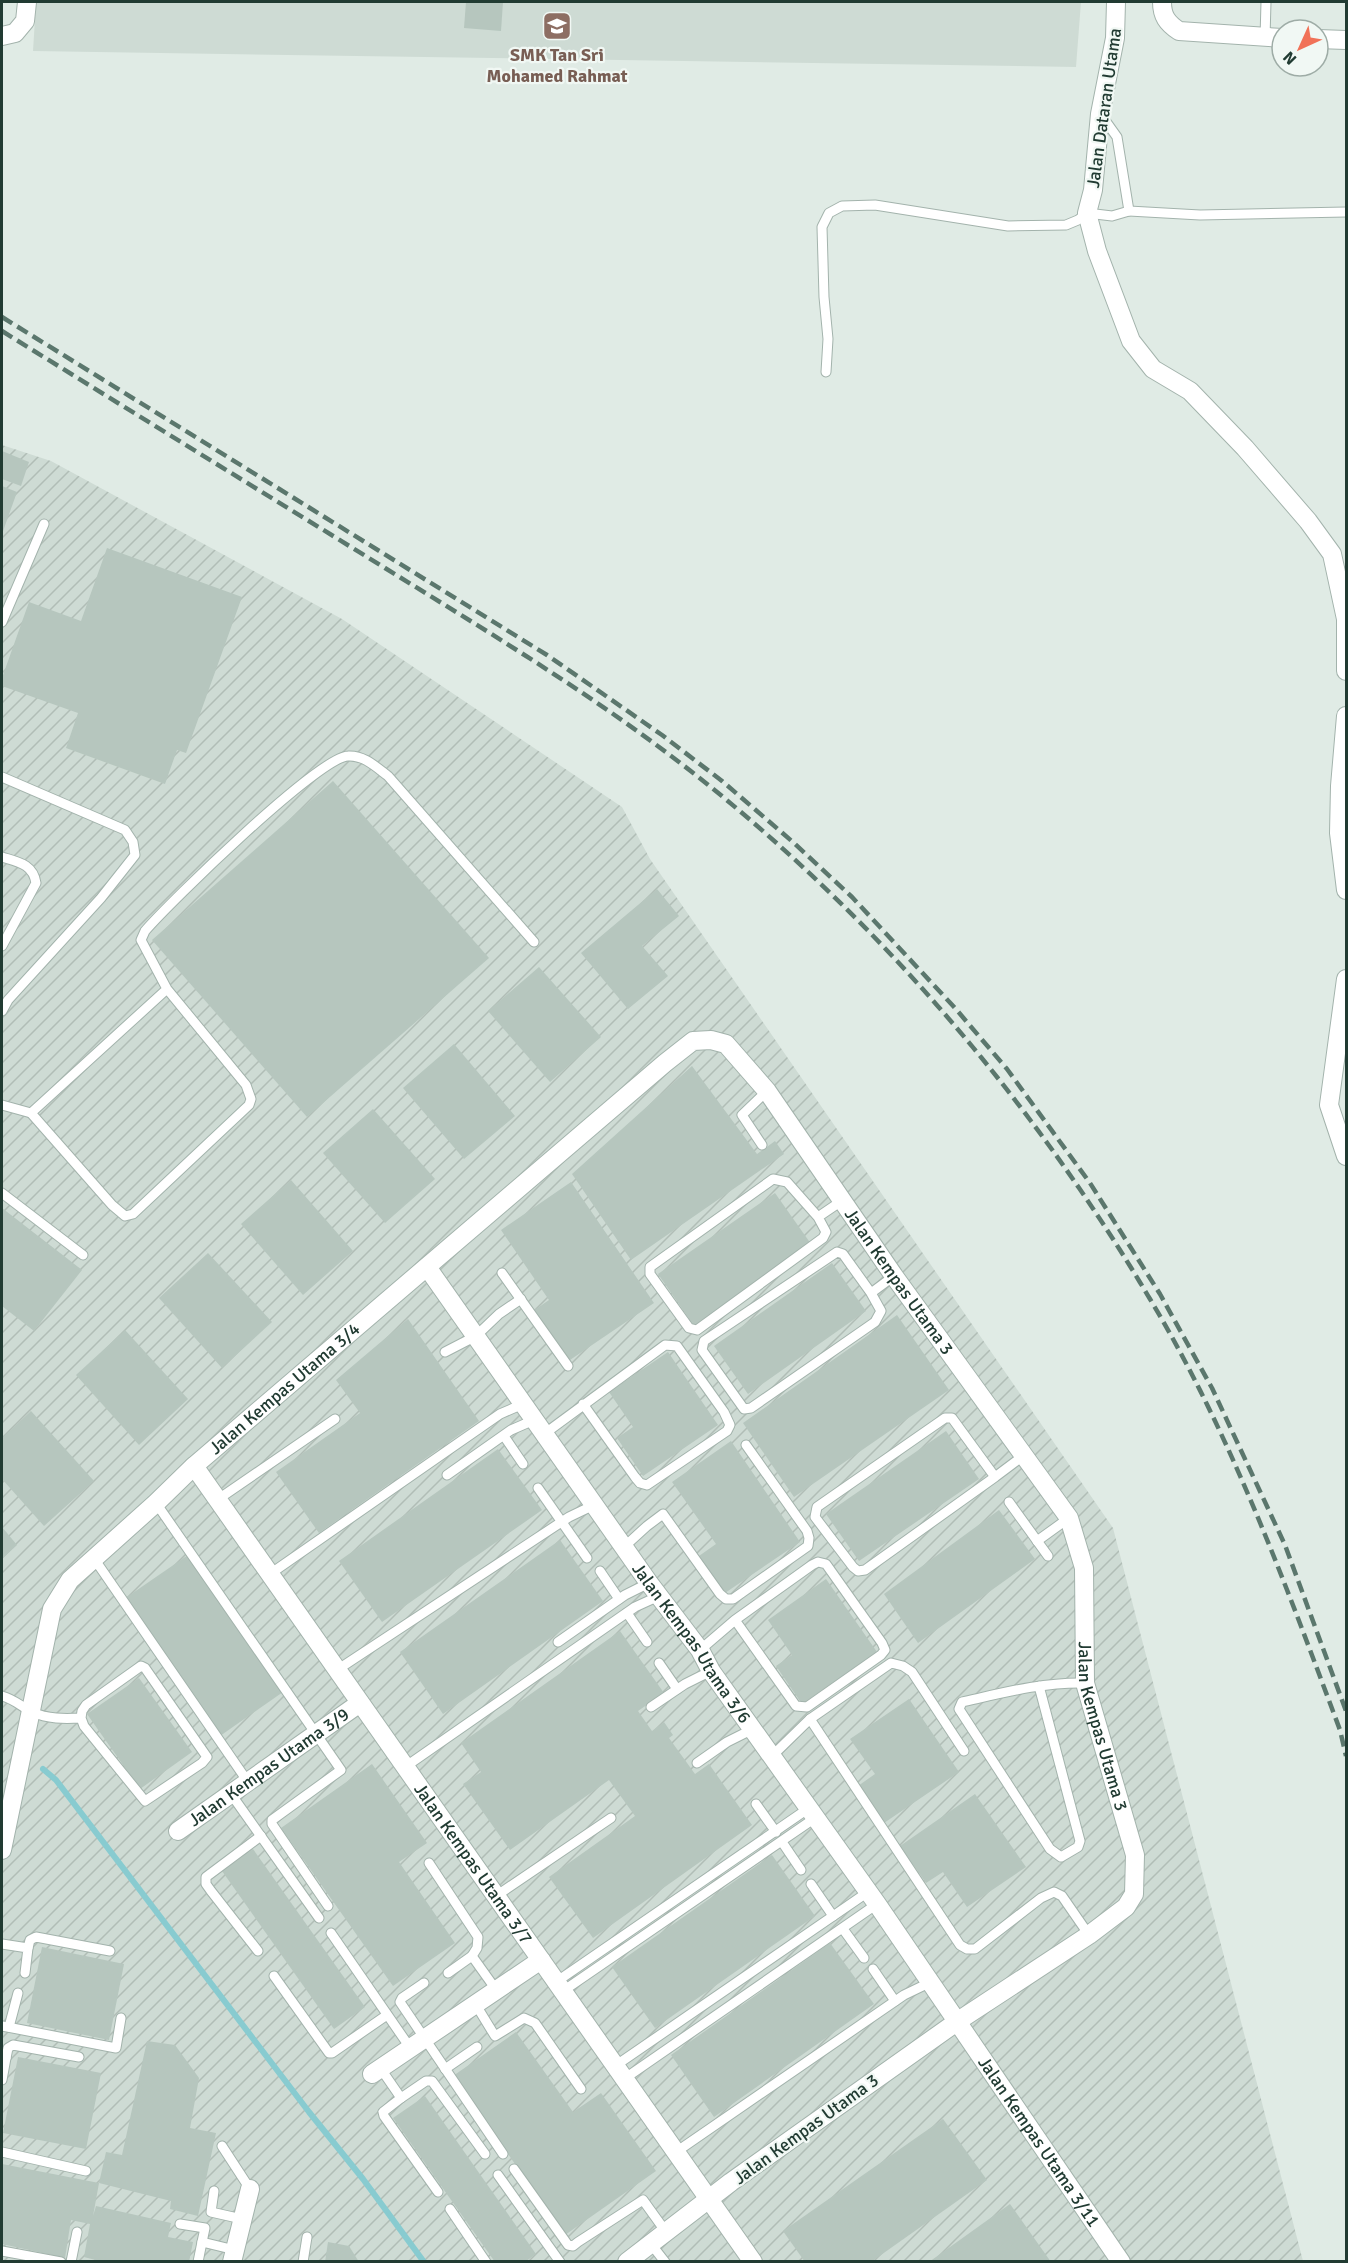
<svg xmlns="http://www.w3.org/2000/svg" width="1348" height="2263" font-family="Signika,sans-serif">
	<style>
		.built { fill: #cedbd4 }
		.industrial { fill: url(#industrial-furrows) }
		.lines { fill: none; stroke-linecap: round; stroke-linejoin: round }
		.stream { stroke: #88cbd0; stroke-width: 6 }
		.building { fill: #b6c6be }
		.service-casing { stroke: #a3b3ac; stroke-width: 11 }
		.minor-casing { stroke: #a3b3ac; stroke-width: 20 }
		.service { stroke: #fff; stroke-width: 9 }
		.minor { stroke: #fff; stroke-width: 18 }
		.rail { stroke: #5b776d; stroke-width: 4.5; stroke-dasharray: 12 6; stroke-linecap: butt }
		.labels { text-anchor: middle; stroke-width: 4.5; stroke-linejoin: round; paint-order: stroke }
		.education-label { font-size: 18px; font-weight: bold; fill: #785e54; stroke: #f1f8f4 }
		.street-label { font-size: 18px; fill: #213b32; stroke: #f1f8f4 }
	</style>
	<defs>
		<pattern id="industrial-furrows" width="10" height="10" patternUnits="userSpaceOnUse" patternTransform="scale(1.5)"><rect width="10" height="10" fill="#cedbd4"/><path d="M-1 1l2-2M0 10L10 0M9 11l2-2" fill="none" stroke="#b1bdb6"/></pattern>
	</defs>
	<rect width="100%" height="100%" fill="#e0ebe5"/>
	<polygon class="built" points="36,2 1081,2 1076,67 33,51"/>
	<polygon class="industrial" points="2,445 51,461 342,619 622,807 650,859 1113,1528 1303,2261 2,2261"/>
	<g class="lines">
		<polyline class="stream" points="43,1769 56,1780 309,2112 363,2179 424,2262"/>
	</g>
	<g class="building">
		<polygon points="466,2 503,2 501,31 464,28"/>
		<polygon points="2,451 29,462 21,486 2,479"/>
		<polygon points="2,486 17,492 2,534"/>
		<polygon points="107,548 242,597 186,753 177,750 165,784 66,748 78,713 2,686 2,678 29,602 81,621"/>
		<polygon points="333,781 489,958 307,1117 152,940"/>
		<polygon points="657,889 679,916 642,946 668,976 628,1009 581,953"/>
		<polygon points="539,967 601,1037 550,1082 488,1011"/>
		<polygon points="454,1044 515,1116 464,1159 403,1088"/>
		<polygon points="692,1066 757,1154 775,1141 784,1154 631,1260 572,1174"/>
		<polygon points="373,1109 435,1179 385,1223 323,1153"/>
		<polygon points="291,1180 353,1251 303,1295 241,1224"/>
		<polygon points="571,1182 654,1303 567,1362 533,1311 549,1300 501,1230"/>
		<polygon points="775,1193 811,1244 694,1326 658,1274"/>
		<polygon points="2,1208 82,1270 34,1331 2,1306"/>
		<polygon points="208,1253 272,1322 222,1368 159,1298"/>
		<polygon points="832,1263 866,1311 748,1394 714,1346"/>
		<polygon points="897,1315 949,1390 794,1497 743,1423"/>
		<polygon points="408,1319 479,1421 319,1533 276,1472 360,1413 336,1380"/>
		<polygon points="125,1330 188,1399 139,1445 76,1375"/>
		<polygon points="668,1352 718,1425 643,1476 617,1438 633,1427 609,1392"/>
		<polygon points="31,1411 94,1481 44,1526 2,1479 2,1438"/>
		<polygon points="946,1431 979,1479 859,1561 826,1514"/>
		<polygon points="731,1441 800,1542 725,1593 699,1556 716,1544 672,1482"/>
		<polygon points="498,1449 542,1510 382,1622 339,1561"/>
		<polygon points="999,1510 1035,1559 918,1643 884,1594"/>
		<polygon points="2,1527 17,1545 2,1559"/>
		<polygon points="560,1540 603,1601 443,1714 400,1652"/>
		<polygon points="188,1555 283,1692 220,1736 124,1599"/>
		<polygon points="826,1579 877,1652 802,1704 776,1666 792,1655 768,1620"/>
		<polygon points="620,1631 664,1693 638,1711 652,1731 664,1722 673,1735 669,1738 695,1774 709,1764 752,1825 593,1938 549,1877 635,1816 609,1780 510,1850 463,1784 481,1772 461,1743"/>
		<polygon points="139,1678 192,1752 140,1789 87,1714"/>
		<polygon points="909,1699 959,1772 884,1823 858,1786 875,1774 850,1739"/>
		<polygon points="372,1764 427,1843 399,1862 455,1943 393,1986 281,1828"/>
		<polygon points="975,1794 1026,1867 967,1907 943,1872 926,1883 900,1846"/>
		<polygon points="253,1849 365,2007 334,2029 222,1871"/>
		<polygon points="772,1855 815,1916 655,2028 612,1967"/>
		<polygon points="830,1943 874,2004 714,2117 671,2055"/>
		<polygon points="42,1947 124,1964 109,2040 27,2023"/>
		<polygon points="516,2032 573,2112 601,2093 656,2171 565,2235 453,2076"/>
		<polygon points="147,2041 175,2045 199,2078 190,2128 216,2133 198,2216 170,2209 171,2201 99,2183 106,2152 122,2155"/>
		<polygon points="18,2057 101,2073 86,2149 3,2133"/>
		<polygon points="425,2096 536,2254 525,2262 495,2262 393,2118"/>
		<polygon points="943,2119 987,2180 871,2262 805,2262 783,2231"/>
		<polygon points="2,2164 99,2183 93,2216 96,2206 171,2223 168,2237 193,2242 189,2262 103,2262 84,2257 90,2224 71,2220 65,2258 2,2244"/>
		<polygon points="1010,2204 1051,2262 929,2262"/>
		<polygon points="328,2242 349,2246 359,2262 325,2262"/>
	</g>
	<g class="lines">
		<g class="service-casing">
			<g id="service">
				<polyline points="1265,38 1266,2"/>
				<polyline points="1129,211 1200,215 1346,212"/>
				<polyline points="826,372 828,339 824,297 822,227 829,213 842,206 875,205 1008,226 1066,225 1078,220 1087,213 1112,216 1129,211 1117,137 1102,116"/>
				<polyline points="2,622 44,524"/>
				<polyline points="2,777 125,830 133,842 135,855 101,898 8,1000 2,1011"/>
				<path d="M2 857C18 862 33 864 36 883L2 946"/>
				<path d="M167 989 31 1113 112 1205 125 1216 133 1214 249 1105 251 1099 246 1085 167 989 141 940 145 931C170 902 319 757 348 756 364 755 376 767 388 776L534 942"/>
				<polyline points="2,1105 31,1113"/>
				<polyline points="762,1145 742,1115 767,1091"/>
				<polyline points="2,1193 83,1255"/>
				<polyline points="818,1217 826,1232 823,1238 697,1330 689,1328 650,1274 650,1267 773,1179 787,1182 818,1217 843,1200"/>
				<polyline points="502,1273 568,1366"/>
				<polyline points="871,1293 881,1311 875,1322 751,1408 744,1409 702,1350 704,1341 837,1252 843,1254 871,1293 894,1276"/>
				<polyline points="445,1352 476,1336 499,1314 521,1299"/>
				<polyline points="544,1434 665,1345 677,1346 724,1412 730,1425 727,1431 647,1485 640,1483 635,1477 583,1404"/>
				<polyline points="504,1436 523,1464"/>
				<polyline points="447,1475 511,1430 534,1420"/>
				<polyline points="995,1477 865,1570 858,1571 853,1567 815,1517 817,1507 945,1418 952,1418 995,1477 1023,1456"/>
				<polyline points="538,1488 587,1558"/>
				<polyline points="217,1500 335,1419"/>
				<polyline points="1009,1502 1048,1556"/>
				<polyline points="156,1503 341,1770 272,1820 272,1824 328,1906"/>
				<polyline points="1037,1541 1069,1518"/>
				<polyline points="624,1547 647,1526 663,1514 720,1594 726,1599 733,1599 808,1546 809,1538 807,1531 746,1445"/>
				<polyline points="93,1557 248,1782"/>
				<polyline points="600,1571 619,1599"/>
				<polyline points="270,1574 500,1414 523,1404"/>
				<polyline points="627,1613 647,1642"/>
				<polyline points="558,1642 625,1595 649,1583"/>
				<polyline points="700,1650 735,1620 812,1565 818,1562 826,1564 882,1643 885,1650 881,1655 807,1707 796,1706 735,1620"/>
				<polyline points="659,1663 677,1689"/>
				<polyline points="337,1670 569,1517 594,1505"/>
				<path d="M1039 1686 1080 1841 1078 1847 1061 1857 1050 1849 959 1709 962 1702C1002 1693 1043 1682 1085 1683"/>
				<path d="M2 1696C14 1699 22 1707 32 1712 48 1719 64 1719 81 1718L82 1711 86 1705 141 1666 145 1668 207 1757 202 1763 145 1801 84 1726 81 1718"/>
				<polyline points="651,1707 685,1684 711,1671"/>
				<polyline points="810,1719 960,1945 967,1949 975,1949 1041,1898 1054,1892 1062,1896 1089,1935"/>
				<polyline points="772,1756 810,1719 891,1663 903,1666 912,1672 964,1751"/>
				<polyline points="697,1763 727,1742 753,1729"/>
				<polyline points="405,1767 635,1607 659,1596"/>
				<polyline points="231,1794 319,1918"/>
				<polyline points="756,1804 776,1832"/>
				<polyline points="782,1842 801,1870"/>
				<polyline points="429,1863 478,1937 477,1948 472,1956 497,1991"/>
				<polyline points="811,1884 833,1916"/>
				<polyline points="496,1896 611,1818"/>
				<polyline points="843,1929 864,1958"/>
				<polyline points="331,1933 411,2049"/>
				<polyline points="2,1944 28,1948 25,1973"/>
				<polyline points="28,1948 30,1940 36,1937 110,1951"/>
				<polyline points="258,1951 211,1891 206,1884 206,1877 261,1836"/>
				<polyline points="873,1969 895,2001"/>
				<polyline points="448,1973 472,1956"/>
				<polyline points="274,1976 329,2053 332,2053 387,2015"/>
				<polyline points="556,1982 809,1808"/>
				<polyline points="424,1983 402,1998 400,2002 402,2005 503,2154"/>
				<polyline points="563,1991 815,1818"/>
				<polyline points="476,2005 495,2036 524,2018 535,2023 581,2089"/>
				<polyline points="2,2026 116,2048 121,2018"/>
				<polyline points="9,2027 18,1993"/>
				<polyline points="2,2057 6,2058 8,2048 13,2045 79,2057"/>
				<polyline points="615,2066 868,1892"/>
				<polyline points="381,2069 401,2098 383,2112 384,2116 438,2192"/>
				<polyline points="445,2069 477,2047"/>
				<polyline points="624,2079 877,1904"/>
				<polyline points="2,2080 6,2058"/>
				<polyline points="401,2098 426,2081 432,2081 485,2154"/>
				<polyline points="222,2146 250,2189"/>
				<polyline points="2,2152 86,2171"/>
				<polyline points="676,2152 904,1995 931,1982"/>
				<polyline points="514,2169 568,2245 573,2246 578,2242 643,2200 666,2232"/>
				<polyline points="498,2175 560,2262"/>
				<polyline points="214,2191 211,2212 242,2219"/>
				<polyline points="450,2209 486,2262"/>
				<polyline points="180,2224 205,2228 202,2242"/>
				<polyline points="651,2244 665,2262"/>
				<polyline points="2,2251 61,2262"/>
				<polyline points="71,2262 77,2232"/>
				<polyline points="198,2262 202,2242 235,2250"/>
				<polyline points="303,2262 307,2237"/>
			</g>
		</g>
		<g class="minor-casing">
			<g id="minor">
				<polyline points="1116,2 1115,38 1100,114 1093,190 1087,213 1097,251 1131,341 1153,369 1190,391 1245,448 1308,521 1332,554 1346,619 1346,671"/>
				<path d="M1162 2C1162 16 1167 23 1179 31L1282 38"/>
				<polyline points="2,36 15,33 25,21 27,2"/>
				<polyline points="1318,39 1346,40"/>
				<polyline points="1346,716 1340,786 1339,833 1346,890"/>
				<polyline points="1346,979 1329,1105 1346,1156"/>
				<path id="s1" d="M427 1267 649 1583 700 1650 711 1671 877 1904 1121 2262"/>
				<path id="s2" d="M194 1466 753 2262"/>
				<path id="s3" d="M178 1831 360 1703"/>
				<path id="s4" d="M2 1850 52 1609 70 1580 156 1503 194 1466 665 1063 693 1041 711 1040 726 1044 767 1091 894 1276 1069 1518 1084 1568 1085 1683 1135 1855 1134 1894 1126 1907 1089 1935 958 2021 731 2182 627 2262"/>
				<polyline points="372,2074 541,1960"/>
				<polyline points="232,2262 250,2189"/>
			</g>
		</g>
		<use href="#service" class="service"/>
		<use href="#minor" class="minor"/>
		<g class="rail">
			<polyline points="2,317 547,655 662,735 722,781 794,843 852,897 955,1008 1007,1069 1090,1183 1160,1294 1212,1388 1285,1545 1346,1711"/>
			<path d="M2 331C129 410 257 489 385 568 498 638 613 707 717 792 890 934 1036 1107 1150 1299 1231 1434 1285 1583 1340 1730L1346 1756"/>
		</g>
	</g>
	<defs>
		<g id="school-square" transform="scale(1.5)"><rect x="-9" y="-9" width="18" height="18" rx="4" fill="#8d6e63" stroke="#f1f8f4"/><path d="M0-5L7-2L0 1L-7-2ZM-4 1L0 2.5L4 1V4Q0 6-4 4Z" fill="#fff"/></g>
	</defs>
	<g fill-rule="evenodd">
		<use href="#school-square" x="557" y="26"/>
	</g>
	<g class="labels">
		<g class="education-label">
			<text x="557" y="61">SMK Tan Sri<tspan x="557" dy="21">Mohamed Rahmat</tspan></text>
		</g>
		<g class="street-label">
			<text transform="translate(1104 108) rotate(-82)" y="6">Jalan Dataran Utama</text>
			<text dy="6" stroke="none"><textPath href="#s4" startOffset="1432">Jalan Kempas Utama 3</textPath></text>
			<text dy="6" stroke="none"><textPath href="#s4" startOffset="568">Jalan Kempas Utama 3/4</textPath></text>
			<text dy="6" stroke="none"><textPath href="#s1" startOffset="460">Jalan Kempas Utama 3/6</textPath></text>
			<text dy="6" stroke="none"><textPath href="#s4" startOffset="1936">Jalan Kempas Utama 3</textPath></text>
			<text dy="6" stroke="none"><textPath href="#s3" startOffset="111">Jalan Kempas Utama 3/9</textPath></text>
			<text dy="6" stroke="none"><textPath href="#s2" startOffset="486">Jalan Kempas Utama 3/7</textPath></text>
			<text transform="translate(806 2129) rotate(-36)" y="6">Jalan Kempas Utama 3</text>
			<text dy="6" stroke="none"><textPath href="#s1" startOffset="1068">Jalan Kempas Utama 3/11</textPath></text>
		</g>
	</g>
	<rect width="1348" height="2263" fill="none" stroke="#213b32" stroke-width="6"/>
	<g transform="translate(1300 48) rotate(225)"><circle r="28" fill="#f1f8f4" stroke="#9eaca6" stroke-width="1.5"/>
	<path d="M0-4.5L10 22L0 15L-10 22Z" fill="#f17258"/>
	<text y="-9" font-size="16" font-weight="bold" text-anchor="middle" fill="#213b32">N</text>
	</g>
</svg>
